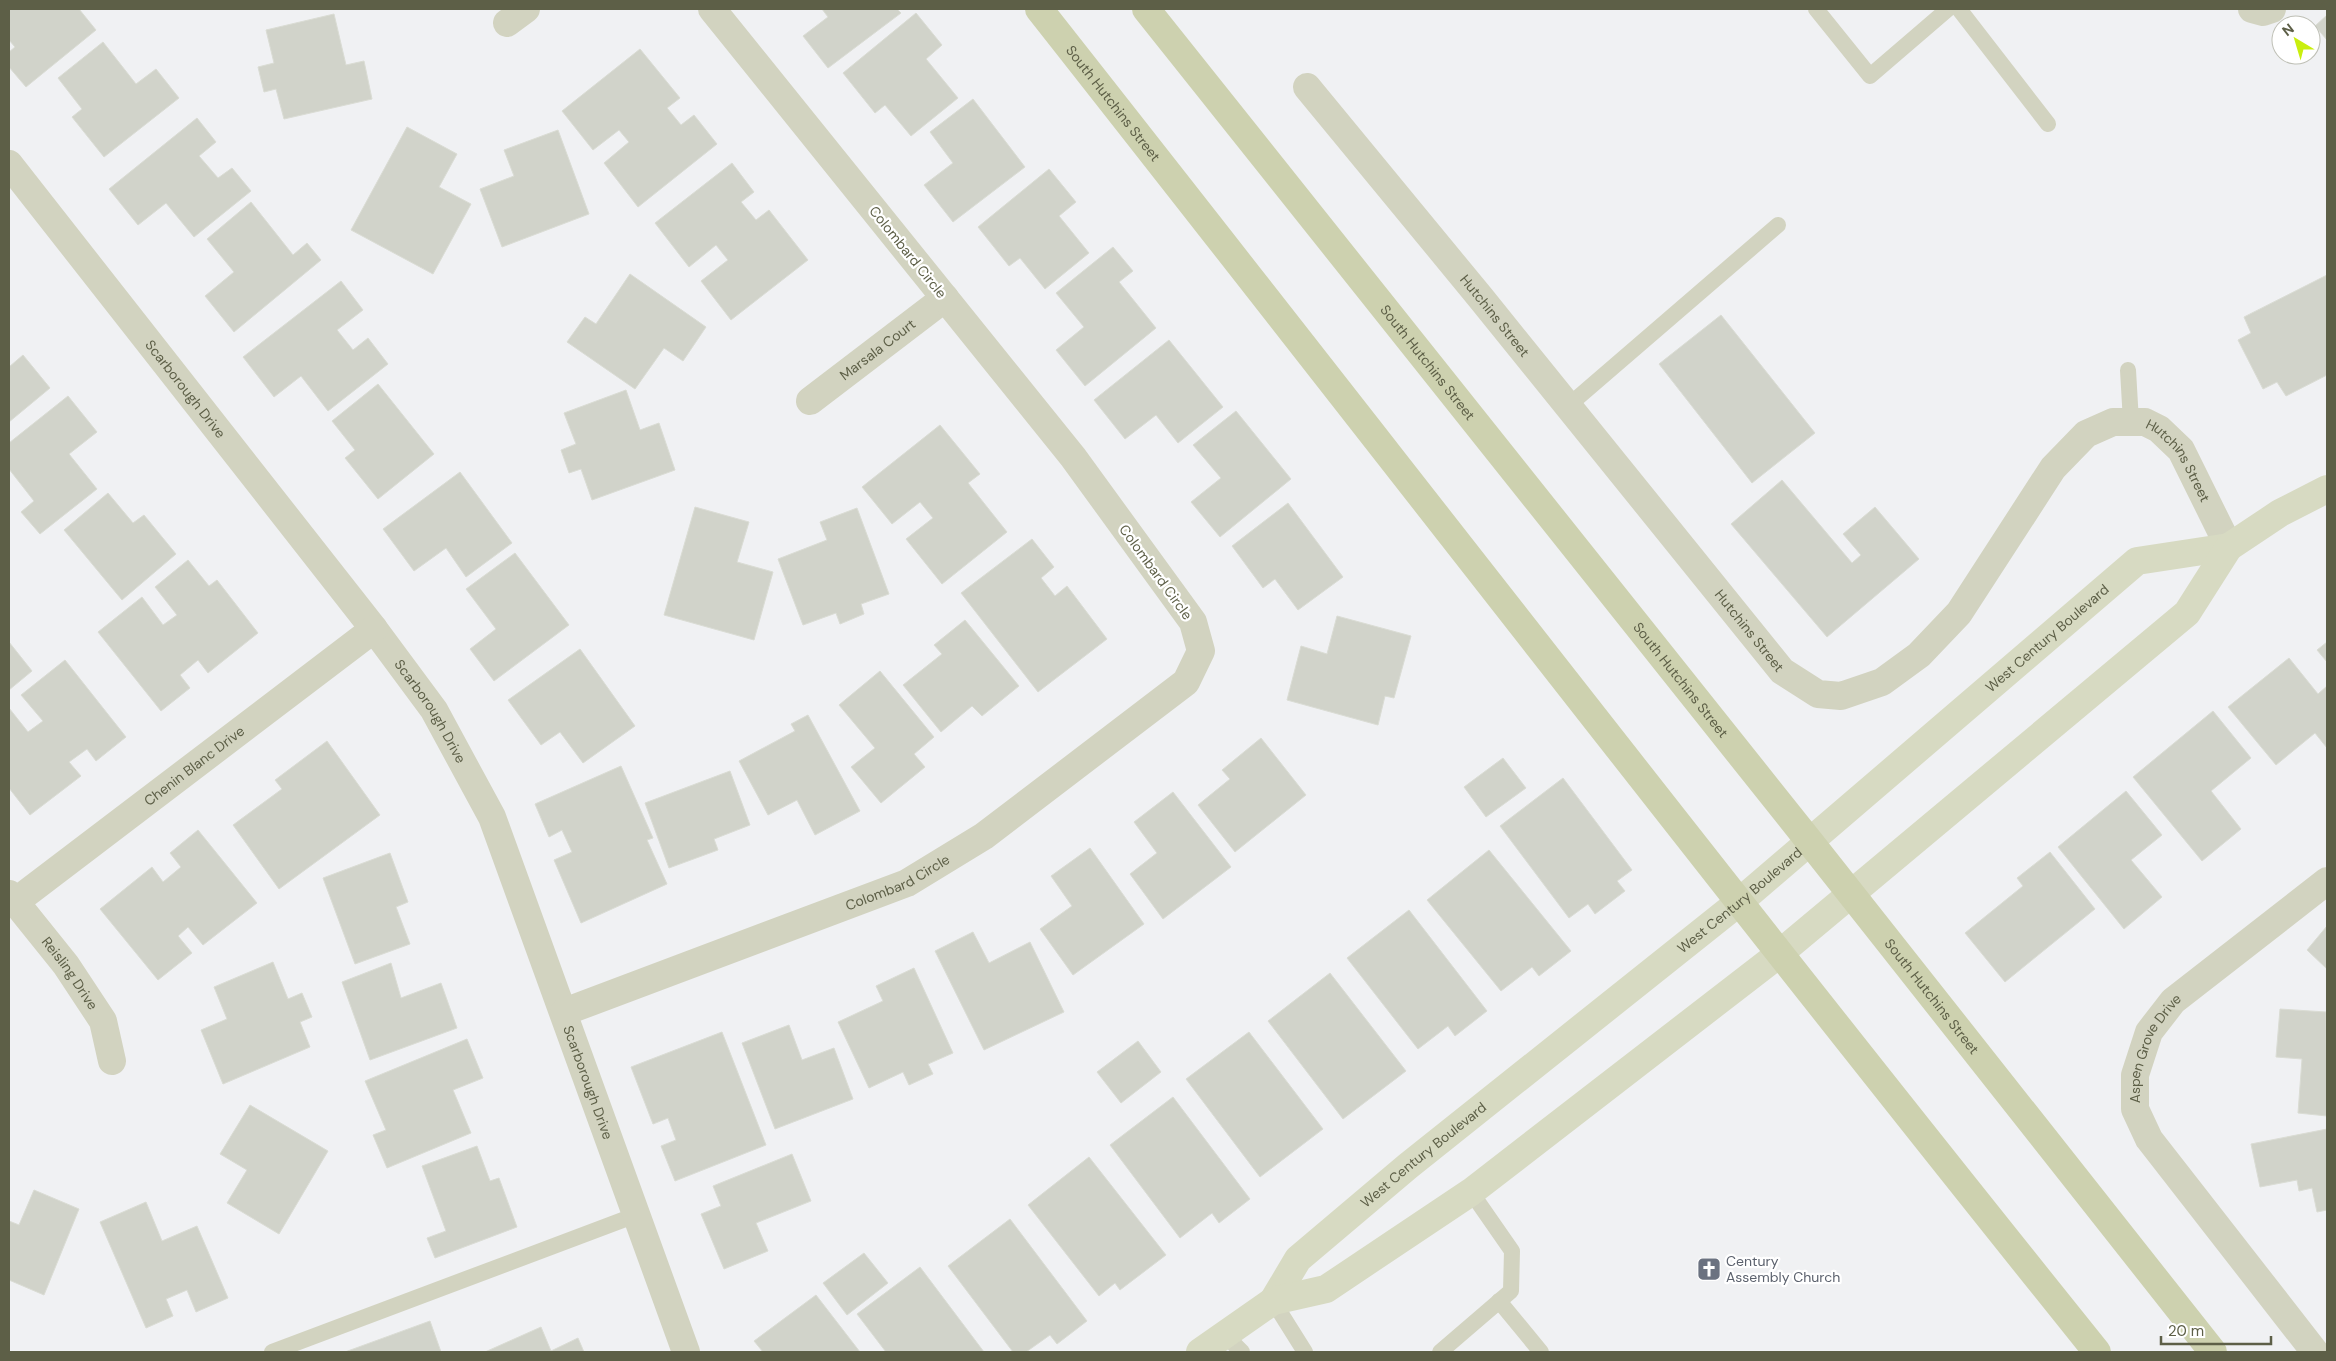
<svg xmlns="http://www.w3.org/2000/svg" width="2336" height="1361" font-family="'DM Sans',sans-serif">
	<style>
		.building { fill: #d1d3ca; stroke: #dadcd4 }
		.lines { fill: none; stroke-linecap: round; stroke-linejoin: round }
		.lane { stroke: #d2d3c0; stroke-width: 16 }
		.street { stroke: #d2d3c0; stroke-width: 28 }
		.secondary { stroke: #d7dac2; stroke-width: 28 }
		.primary { stroke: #cdd1af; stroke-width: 28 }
		.labels { text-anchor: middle; stroke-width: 4.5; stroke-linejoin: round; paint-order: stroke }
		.street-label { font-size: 14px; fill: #5d5f47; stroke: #fff }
		.worship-label { font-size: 14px; fill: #5b616d; stroke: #fff; text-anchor: start }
	</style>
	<rect width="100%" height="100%" fill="#f0f1f3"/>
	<g class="building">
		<polygon points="9,9 79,9 96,30 26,87 9,67 9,52 15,47 9,40"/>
		<polygon points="822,9 897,9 901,13 828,68 803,36 828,17"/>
		<polygon points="916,13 942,45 926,59 958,98 911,136 885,105 875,113 843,73"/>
		<polygon points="334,14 346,65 364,61 372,99 284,119 276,89 264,92 258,67 274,63 266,30"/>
		<polygon points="2327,15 2327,40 2315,26"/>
		<polygon points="103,42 136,84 156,69 179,98 104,157 72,117 82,109 58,78"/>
		<polygon points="640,49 680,98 667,108 681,125 694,115 717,144 638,207 604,163 629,142 619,130 593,150 562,111"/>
		<polygon points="973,99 1025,167 953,222 924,185 953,163 930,132"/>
		<polygon points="197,118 216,142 199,156 218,178 232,168 251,191 194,237 166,203 138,225 109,189"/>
		<polygon points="407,127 457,154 439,187 471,204 433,274 351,230"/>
		<polygon points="558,130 589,214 502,247 480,189 514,176 504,150"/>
		<polygon points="732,163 754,192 741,202 756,220 769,210 808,260 731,320 701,281 728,260 716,245 689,267 655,223"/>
		<polygon points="1049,169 1076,202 1059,216 1089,253 1045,289 1020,258 1009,266 978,227"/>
		<polygon points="251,202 293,255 307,243 321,260 234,332 205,296 234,272 207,239"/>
		<polygon points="1113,247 1133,271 1119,282 1156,328 1085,386 1056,350 1084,327 1056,293"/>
		<polygon points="630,274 706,327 683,361 664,348 635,389 567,342 585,317 596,324"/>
		<polygon points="2327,275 2327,375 2286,396 2277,382 2263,389 2238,340 2251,333 2244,317"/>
		<polygon points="341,281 363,310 337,330 353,350 368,338 388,364 328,411 301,376 274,397 243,357"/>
		<polygon points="1721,315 1815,433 1752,483 1659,364"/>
		<polygon points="1169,340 1223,407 1178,443 1156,415 1125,439 1094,400"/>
		<polygon points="23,355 50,388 9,422 9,367"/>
		<polygon points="378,384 434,454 378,499 345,458 355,450 332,421"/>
		<polygon points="626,390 640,430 659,423 675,470 592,500 581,469 569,473 561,450 576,444 564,413"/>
		<polygon points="68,396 97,432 69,454 97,489 40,534 21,512 34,501 9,469 9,443"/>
		<polygon points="1236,411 1291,479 1220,537 1191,502 1221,478 1193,445"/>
		<polygon points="940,425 980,474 968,483 1007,532 942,584 906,539 933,518 920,502 892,524 862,487"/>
		<polygon points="460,472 512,543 466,577 446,548 414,571 383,529"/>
		<polygon points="1782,480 1852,563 1861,555 1843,534 1875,507 1919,559 1827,637 1731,524"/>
		<polygon points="108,493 133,523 144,515 176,554 122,600 64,530"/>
		<polygon points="1288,503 1343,577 1298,610 1275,579 1263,588 1232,546"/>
		<polygon points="695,507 749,522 737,562 773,572 754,640 664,615"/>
		<polygon points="857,508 889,594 861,604 864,614 840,624 836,613 803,625 778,559 827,540 820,522"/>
		<polygon points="1032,539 1054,567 1041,578 1055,596 1067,586 1107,639 1038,692 961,593"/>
		<polygon points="515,553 569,625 494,681 470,649 496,629 466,589"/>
		<polygon points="188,560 209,586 217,580 258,633 208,673 198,660 180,675 190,688 161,711 98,632 142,597 163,625 177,615 155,587"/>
		<polygon points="1337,616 1411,636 1394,698 1385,696 1378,725 1287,700 1301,646 1327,654"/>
		<polygon points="965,620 1019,686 982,716 972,706 941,732 903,685 942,654 934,645"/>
		<polygon points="9,642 32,671 9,690"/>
		<polygon points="2327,642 2327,662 2317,650"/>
		<polygon points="580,649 635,726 583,763 560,732 541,745 508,700"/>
		<polygon points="2289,658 2318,694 2327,686 2327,748 2315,733 2276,765 2228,707"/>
		<polygon points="65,660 126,737 96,761 87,749 69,762 81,776 30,815 9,788 9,708 28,732 43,721 21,695"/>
		<polygon points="880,671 934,737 914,754 925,767 881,803 851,767 875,748 839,705"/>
		<polygon points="2213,711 2251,758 2211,791 2241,829 2202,861 2133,777"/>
		<polygon points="808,715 860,811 815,835 797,800 768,815 739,761 795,731 791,724"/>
		<polygon points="1261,738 1306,795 1235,852 1198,805 1230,779 1222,770"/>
		<polygon points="327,741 380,815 279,889 233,825 282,789 275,780"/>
		<polygon points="1503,758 1526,788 1486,817 1464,787"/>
		<polygon points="621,766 653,838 647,840 667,884 581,923 554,860 572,852 562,830 549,837 535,804"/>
		<polygon points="730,771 750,825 714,839 718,850 669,868 645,803"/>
		<polygon points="1563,778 1632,870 1617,881 1625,891 1595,914 1588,904 1569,918 1500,826"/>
		<polygon points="2126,791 2162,835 2131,860 2162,897 2124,929 2058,847"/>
		<polygon points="1173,792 1231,867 1163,919 1130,874 1157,853 1134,822"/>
		<polygon points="198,830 257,903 203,945 188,927 178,936 192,953 158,980 100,909 152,867 163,882 181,867 170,853"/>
		<polygon points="1090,848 1144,924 1073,975 1040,929 1072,906 1051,876"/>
		<polygon points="1489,850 1571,951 1539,976 1532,967 1501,991 1427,900"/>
		<polygon points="2050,852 2095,909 2005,982 1965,933 2023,886 2017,878"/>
		<polygon points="390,853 408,902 396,907 410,944 355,964 323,878"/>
		<polygon points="1409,910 1487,1011 1455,1036 1448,1026 1418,1049 1347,958"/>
		<polygon points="2327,926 2327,969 2307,950"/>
		<polygon points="973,932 989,963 1030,942 1064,1012 984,1050 935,951"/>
		<polygon points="273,962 288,999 302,993 312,1017 300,1022 310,1047 223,1084 201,1030 227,1019 214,987"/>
		<polygon points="391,963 401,998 441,983 457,1028 370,1060 342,982"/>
		<polygon points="914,968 953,1053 928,1064 933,1074 909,1085 903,1072 869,1088 838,1022 883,1001 876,986"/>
		<polygon points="1330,973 1406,1071 1343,1119 1268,1021"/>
		<polygon points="2280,1009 2326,1012 2327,1116 2298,1113 2302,1059 2276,1057"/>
		<polygon points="789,1025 802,1060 834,1048 853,1099 775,1129 742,1043"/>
		<polygon points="722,1032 766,1145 675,1181 661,1146 676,1140 668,1118 653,1124 631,1067"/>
		<polygon points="1249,1032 1323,1129 1260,1177 1186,1079"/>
		<polygon points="467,1039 483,1078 453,1090 471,1133 387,1168 373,1135 386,1130 365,1081"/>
		<polygon points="1138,1041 1161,1072 1121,1103 1097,1072"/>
		<polygon points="1173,1097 1250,1199 1219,1223 1212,1213 1180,1238 1110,1145"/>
		<polygon points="250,1105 328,1151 279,1234 227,1203 247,1170 220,1154"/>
		<polygon points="2327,1129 2327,1210 2317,1212 2312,1188 2299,1191 2297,1180 2260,1187 2251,1144"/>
		<polygon points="477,1146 490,1181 499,1178 517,1227 435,1258 427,1238 446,1231 422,1166"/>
		<polygon points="792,1154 811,1201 756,1223 768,1251 724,1269 701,1214 721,1206 713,1186"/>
		<polygon points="1089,1157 1166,1255 1120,1290 1115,1283 1099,1296 1028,1205"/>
		<polygon points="34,1190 79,1209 44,1295 9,1280 9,1221 19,1225"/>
		<polygon points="146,1202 162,1241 197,1226 228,1298 196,1312 187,1290 166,1299 173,1316 146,1328 100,1222"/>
		<polygon points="1010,1219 1087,1321 1057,1344 1050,1335 1026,1352 1013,1352 948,1266"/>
		<polygon points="864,1253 888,1283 847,1315 823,1283"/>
		<polygon points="920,1267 984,1352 886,1352 857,1314"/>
		<polygon points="816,1295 860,1352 763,1352 754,1341"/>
		<polygon points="430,1321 441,1352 345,1352"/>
		<polygon points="541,1327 551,1351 578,1338 584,1352 485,1352"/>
	</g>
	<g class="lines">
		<g class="lane">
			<polyline points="1816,9 1870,76 1948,9"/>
			<polyline points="1959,9 2048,124"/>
			<polyline points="2128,370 2131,422"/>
			<polyline points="1568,406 1778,225"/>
			<polyline points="1273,1301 1305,1352"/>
			<polyline points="1499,1301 1541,1352"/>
			<polyline points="1226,1336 1242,1352"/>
			<polyline points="272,1352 636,1215"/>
			<polyline points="1440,1352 1511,1291 1512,1251 1471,1192"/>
		</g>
		<g class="street">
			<polyline points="2252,9 2263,12 2272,9"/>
			<polyline points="507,23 526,9"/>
			<path id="s1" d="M1307 87 1480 297 1782 671 1818 694 1841 696 1882 682 1919 655 1959 613 2053 468 2086 434 2113 422H2145L2159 429 2181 450 2229 547"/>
			<path id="s2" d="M9 164 374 629 434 710 492 817 686 1352"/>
			<path id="s3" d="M810 401 945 298"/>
			<path id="s4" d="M9 894 66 965 103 1021 112 1061"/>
			<path id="s5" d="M15 902 374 629"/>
			<path id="s6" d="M564 1012 907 883 984 836 1186 682 1201 651 1193 622 1073 457 712 9"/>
			<path id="s7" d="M2315 1352 2149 1139 2135 1109V1075L2149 1032 2173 1001 2327 881"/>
		</g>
		<g class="secondary">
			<path id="s8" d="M1273 1301 1298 1259 1408 1166 1738 903 2137 561 2229 547"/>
			<polyline points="1200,1352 1273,1301 1326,1289 1471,1192 1779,954 2187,613 2229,547 2280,513 2327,489"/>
		</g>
		<g class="primary">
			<path id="s9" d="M1039 9C1392 457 1740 908 2097 1352"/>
			<path id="s10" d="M1146 9 1810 842 2213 1352"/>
		</g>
	</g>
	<defs>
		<g id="church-square" transform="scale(1.25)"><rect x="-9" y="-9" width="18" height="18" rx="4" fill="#6b7280" stroke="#fff"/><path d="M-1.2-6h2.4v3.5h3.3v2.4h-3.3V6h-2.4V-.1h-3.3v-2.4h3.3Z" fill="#fff"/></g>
	</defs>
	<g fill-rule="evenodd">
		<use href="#church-square" x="1709" y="1269"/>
	</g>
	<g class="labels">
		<g class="street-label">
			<text dy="5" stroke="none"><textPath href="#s9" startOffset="120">South Hutchins Street</textPath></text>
			<text transform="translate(908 252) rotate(51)" y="5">Colombard Circle</text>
			<text dy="5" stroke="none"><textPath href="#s1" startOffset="296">Hutchins Street</textPath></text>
			<text dy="5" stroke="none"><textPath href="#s3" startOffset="85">Marsala Court</textPath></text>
			<text dy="5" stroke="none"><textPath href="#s10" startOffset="452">South Hutchins Street</textPath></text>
			<text dy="5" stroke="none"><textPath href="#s2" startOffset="286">Scarborough Drive</textPath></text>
			<text dy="5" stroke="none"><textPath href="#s1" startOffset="1300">Hutchins Street</textPath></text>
			<text transform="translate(1156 572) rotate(54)" y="5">Colombard Circle</text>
			<text dy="5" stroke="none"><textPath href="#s1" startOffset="701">Hutchins Street</textPath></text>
			<text dy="5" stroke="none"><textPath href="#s8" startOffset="1022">West Century Boulevard</textPath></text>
			<text dy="5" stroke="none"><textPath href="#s10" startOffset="858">South Hutchins Street</textPath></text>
			<text dy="5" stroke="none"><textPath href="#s2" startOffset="691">Scarborough Drive</textPath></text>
			<text dy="5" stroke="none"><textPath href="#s5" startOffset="225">Chenin Blanc Drive</textPath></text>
			<text dy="5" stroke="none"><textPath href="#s6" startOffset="358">Colombard Circle</textPath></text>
			<text dy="5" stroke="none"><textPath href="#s8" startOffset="618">West Century Boulevard</textPath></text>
			<text dy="5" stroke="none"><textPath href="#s4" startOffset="100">Reisling Drive</textPath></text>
			<text dy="5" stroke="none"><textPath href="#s10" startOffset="1262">South Hutchins Street</textPath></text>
			<text dy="5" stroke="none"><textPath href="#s7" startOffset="369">Aspen Grove Drive</textPath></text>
			<text dy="5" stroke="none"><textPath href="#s2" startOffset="1096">Scarborough Drive</textPath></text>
			<text dy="5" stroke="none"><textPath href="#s8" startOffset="212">West Century Boulevard</textPath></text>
		</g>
		<g class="worship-label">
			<text x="1726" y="1266">Century<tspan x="1726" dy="16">Assembly Church</tspan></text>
		</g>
	</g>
	<rect width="2336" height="1361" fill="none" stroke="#5d5f47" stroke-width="20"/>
	<g transform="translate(2296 40) rotate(322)"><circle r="24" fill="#ffffff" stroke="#bebfb5"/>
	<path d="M0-4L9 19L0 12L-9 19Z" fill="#c9ef0e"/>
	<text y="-8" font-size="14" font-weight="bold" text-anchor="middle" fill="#5d5f47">N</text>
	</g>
	<path d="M2161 1336v8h110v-8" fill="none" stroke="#5d5f47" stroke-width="2.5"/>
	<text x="2168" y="1336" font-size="15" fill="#5d5f47" stroke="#ffffff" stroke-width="4" paint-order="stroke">20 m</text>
</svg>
